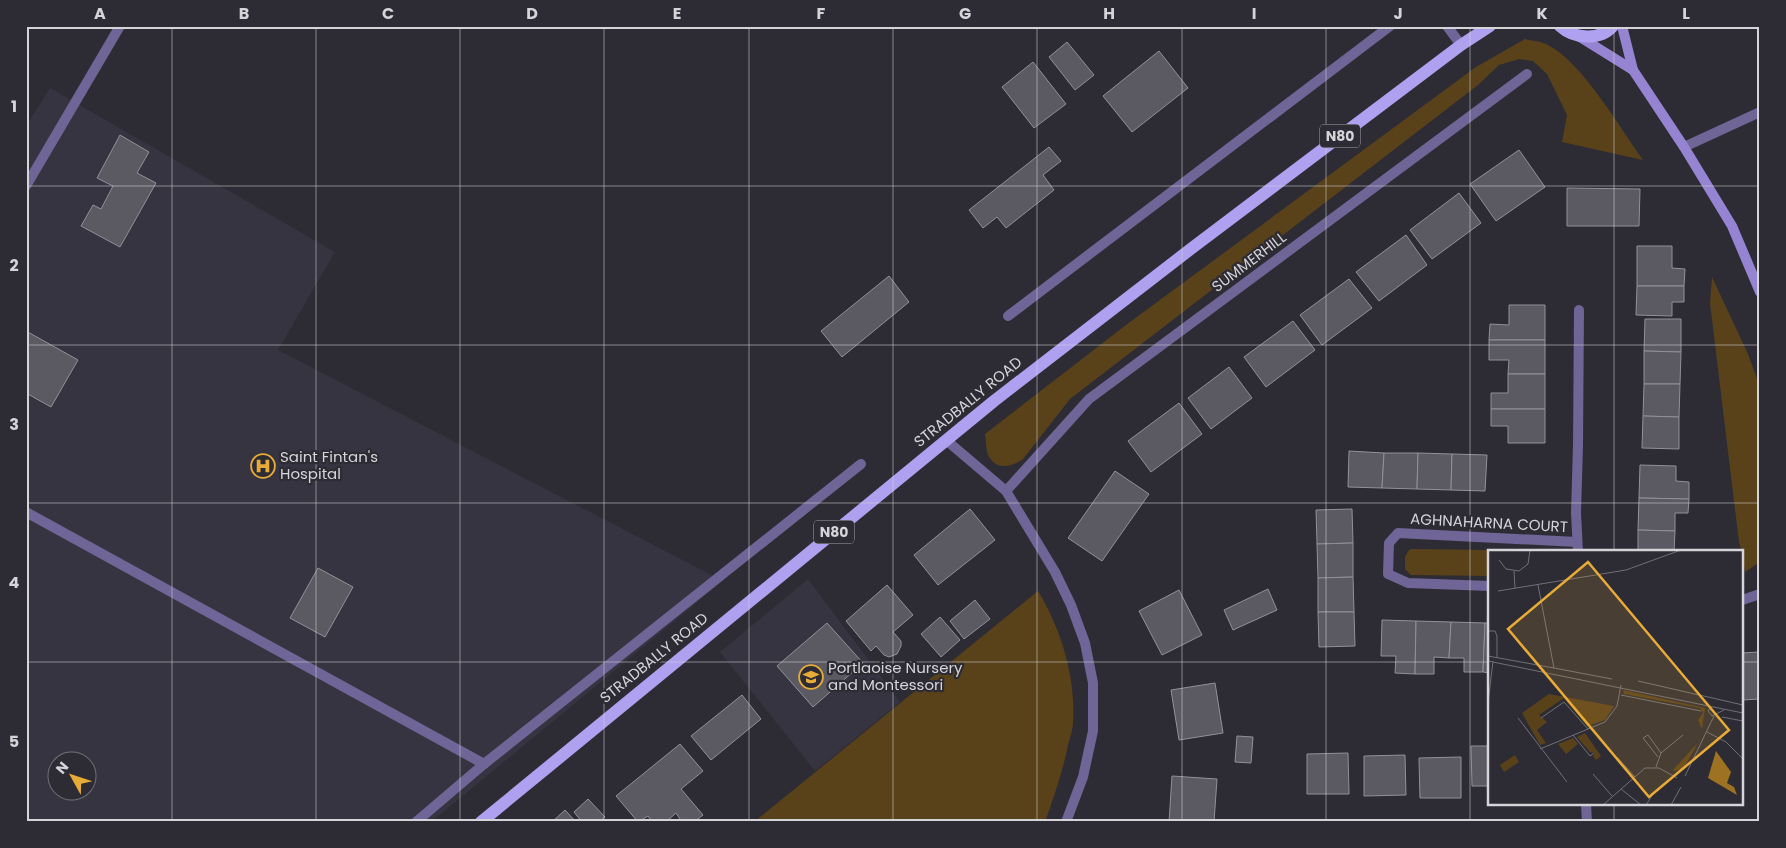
<svg xmlns="http://www.w3.org/2000/svg" width="1786" height="848" font-family="Poppins,sans-serif">
	<style>
		.built { fill: #363441; fill-rule: evenodd }
		.green { fill: #59421a }
		.building { fill: #5b5962; stroke: #92919b }
		.lines { fill: none; stroke-linecap: round; stroke-linejoin: round }
		.service { stroke: #6f6596; stroke-width: 10 }
		.minor { stroke: #6f6596; stroke-width: 10 }
		.secondary { stroke: #9584d2; stroke-width: 10 }
		.primary { stroke: #b0a0f0; stroke-width: 12 }
		.grid { fill: none; stroke: #d5d4d9; stroke-width: 1; stroke-opacity: 0.55 }
		.labels { text-anchor: middle; stroke-width: 4.5; stroke-linejoin: round; paint-order: stroke }
		.shield { fill: #2d2c34; stroke: #a3a2a8; stroke-width: 1 }
		.shield-label { font-size: 14px; font-weight: bold; fill: #d5d4d9 }
		.street-label { font-size: 15px; fill: #d5d4d9; stroke: #2d2c34 }
		.poi-label { font-size: 15px; fill: #d5d4d9; stroke: #2d2c34; text-anchor: start }
		.inset-road { fill: none; stroke: #706f76; stroke-width: 1 }
		.view { fill: #e8ab37; fill-opacity: 0.15; stroke: #e8ab37; stroke-width: 2.5 }
		.inset-edge { fill: none; stroke: #d5d4d9; stroke-width: 2.5 }
		.neatline { fill: none; stroke: #d5d4d9; stroke-width: 2 }
		.grid-label { font-size: 16px; text-anchor: middle; font-weight: bold; fill: #d5d4d9 }
	</style>
	<rect width="100%" height="100%" fill="#2d2c34"/>
	<g class="built">
		<path d="M50 88 335 252 278 350 723 581 431 822H26V126ZM58 760H88V790H58Z"/>
		<polygon points="808,579 900,702 815,771 720,652"/>
	</g>
	<g class="green">
		<path d="M1525 39C1532 41 1541 41 1548 45 1582 62 1620 128 1643 160L1562 142 1567 115 1547 74 1533 61 1519 59 1499 65 1478 85 1070 399 1023 459C1012 467 996 471 988 455 986 449 986 441 985 434L1126 325 1476 67Z"/>
		<polygon points="1712,277 1748,354 1760,387 1760,562 1745,572 1742,552 1739,542 1710,303"/>
		<polygon points="1412,549 1559,551 1559,552 1490,552 1490,576 1411,575 1405,569 1405,557 1409,550"/>
		<path d="M1038 591C1061 629 1076 677 1073 722 1073 730 1070 737 1068 745 1063 771 1054 796 1045 822H754Z"/>
	</g>
	<g class="building">
		<polygon points="1067,42 1094,75 1075,90 1049,57"/>
		<polygon points="1159,51 1188,88 1132,132 1103,96"/>
		<polygon points="1033,62 1066,104 1034,128 1002,87"/>
		<polygon points="120,135 149,152 137,173 156,183 120,247 81,226 93,205 101,209 113,186 97,178"/>
		<polygon points="1049,147 1061,161 1043,175 1054,190 1006,228 997,217 983,228 969,210"/>
		<polygon points="1519,150 1545,187 1496,221 1470,184"/>
		<polygon points="1567,188 1640,189 1639,226 1567,226"/>
		<polygon points="1459,193 1481,223 1432,259 1410,230"/>
		<polygon points="1406,235 1427,265 1379,301 1356,272"/>
		<polygon points="1637,246 1672,246 1672,268 1685,269 1684,286 1637,286"/>
		<polygon points="889,276 909,302 842,357 821,331"/>
		<polygon points="1349,279 1372,308 1322,345 1300,315"/>
		<polygon points="1637,286 1684,286 1684,302 1672,302 1672,316 1636,315"/>
		<polygon points="1509,305 1545,305 1545,340 1489,340 1490,324 1509,325"/>
		<polygon points="1645,319 1681,319 1681,352 1644,351"/>
		<polygon points="1293,321 1315,350 1266,387 1244,357"/>
		<polygon points="26,331 78,360 51,407 26,393"/>
		<polygon points="1489,340 1545,340 1545,374 1508,374 1509,360 1489,360"/>
		<polygon points="1644,351 1681,352 1680,384 1644,384"/>
		<polygon points="1229,367 1252,398 1211,429 1188,398"/>
		<polygon points="1508,374 1545,374 1545,409 1491,409 1491,393 1508,393"/>
		<polygon points="1644,384 1680,384 1679,417 1643,416"/>
		<polygon points="1179,403 1202,434 1151,472 1128,441"/>
		<polygon points="1491,409 1545,409 1545,443 1508,443 1508,426 1491,426"/>
		<polygon points="1643,416 1679,417 1679,449 1642,448"/>
		<polygon points="1349,451 1384,453 1382,488 1348,487"/>
		<polygon points="1384,453 1418,453 1417,489 1382,488"/>
		<polygon points="1418,453 1452,454 1451,490 1417,489"/>
		<polygon points="1452,454 1487,455 1485,491 1451,490"/>
		<polygon points="1640,465 1676,466 1676,481 1689,482 1689,499 1639,498"/>
		<polygon points="1115,471 1149,494 1102,561 1068,538"/>
		<polygon points="1639,498 1689,499 1688,513 1675,513 1675,531 1638,530"/>
		<polygon points="970,509 995,540 938,585 914,555"/>
		<polygon points="1352,509 1353,543 1317,544 1316,510"/>
		<polygon points="1638,530 1675,531 1674,552 1638,552"/>
		<polygon points="1353,543 1353,577 1318,578 1317,544"/>
		<polygon points="318,568 353,587 325,637 290,618"/>
		<polygon points="1353,577 1354,612 1318,612 1318,578"/>
		<polygon points="887,585 913,615 893,632 901,641 901,646 897,654 889,657 884,655 876,646 871,651 846,621"/>
		<polygon points="1268,589 1277,610 1233,630 1224,610"/>
		<polygon points="1179,590 1202,635 1162,655 1139,611"/>
		<polygon points="975,600 990,619 964,639 950,621"/>
		<polygon points="1318,612 1354,612 1355,646 1319,647"/>
		<polygon points="940,617 960,640 941,657 921,634"/>
		<polygon points="1382,620 1416,621 1415,674 1395,673 1396,656 1381,656"/>
		<polygon points="1416,621 1451,622 1449,658 1434,657 1434,674 1415,674"/>
		<polygon points="1451,622 1485,623 1483,672 1464,672 1464,658 1449,658"/>
		<polygon points="827,623 863,663 813,707 777,666"/>
		<polygon points="1485,623 1490,623 1490,673 1483,672"/>
		<polygon points="1759,652 1760,699 1742,700 1742,653"/>
		<polygon points="1215,683 1223,733 1179,740 1171,690"/>
		<polygon points="742,695 761,719 711,760 691,736"/>
		<polygon points="1237,736 1253,737 1251,763 1235,762"/>
		<polygon points="680,744 703,771 681,789 703,815 694,822 682,822 676,813 666,822 652,822 648,816 638,822 616,796"/>
		<polygon points="1471,746 1490,746 1490,786 1472,786"/>
		<polygon points="1348,753 1349,794 1307,794 1307,754"/>
		<polygon points="1405,755 1406,795 1364,796 1364,756"/>
		<polygon points="1461,757 1461,798 1420,798 1419,758"/>
		<polygon points="1172,776 1217,779 1214,822 1169,822"/>
		<polygon points="588,799 605,817 599,822 582,822 574,812"/>
		<polygon points="565,810 576,822 552,822"/>
	</g>
	<g class="lines">
		<g class="service">
			<polyline points="26,186 120,26"/>
			<polyline points="26,512 484,764 416,822"/>
			<polyline points="484,764 861,464"/>
		</g>
		<g class="minor">
			<polyline points="1447,26 1461,45"/>
			<polyline points="1684,147 1760,112"/>
			<polyline points="1008,316 1390,26"/>
			<polyline points="946,440 1006,491 1055,572 1071,605 1085,643 1093,683 1093,731 1083,777 1066,822"/>
			<polyline points="1006,491 1089,399 1527,74"/>
			<polyline points="1578,552 1576,513 1578,445 1579,310"/>
			<polyline points="1490,586 1408,583 1388,574 1389,543 1398,533 1577,542"/>
			<polyline points="1742,600 1760,594"/>
			<polyline points="1586,804 1587,822"/>
		</g>
		<g class="secondary">
			<polyline points="1622,26 1633,70 1684,147 1732,226 1760,292"/>
			<polyline points="1580,37 1633,70"/>
		</g>
		<g class="primary">
			<path d="M1560 26C1574 39 1600 41 1613 26"/>
			<polyline points="481,822 994,401 1192,248 1461,45 1490,26"/>
		</g>
	</g>
	<path class="grid" d="M172 26V822M316 26V822M460 26V822M604 26V822M749 26V822M893 26V822M1037 26V822M1182 26V822M1326 26V822M1470 26V822M1614 26V552M26 186H1760M26 345H1760M26 503H1760M26 662H1490M1742 662H1760M1614 804V822"/>
	<defs>
		<g id="hospital-ring" transform="scale(1.25)"><circle r="9.5" fill="#2d2c34" stroke="#e8ab37" stroke-width="1.5"/><path d="M-5-5h3v3.5h4V-5h3V5h-3V1.5h-4V5h-3Z" fill="#e8ab37"/></g>
		<g id="school-ring" transform="scale(1.25)"><circle r="9.5" fill="#2d2c34" stroke="#e8ab37" stroke-width="1.5"/><path d="M0-5L7-2L0 1L-7-2ZM-4 1L0 2.5L4 1V4Q0 6-4 4Z" fill="#e8ab37"/></g>
	</defs>
	<g fill-rule="evenodd">
		<use href="#hospital-ring" x="263" y="466"/>
		<use href="#school-ring" x="811" y="677"/>
	</g>
	<g class="labels">
		<g class="shield">
			<rect x="1320" y="124.5" width="40" height="23" rx="4"/>
			<rect x="814" y="520.5" width="40" height="23" rx="4"/>
		</g>
		<g class="shield-label">
			<text x="1340" y="141">N80</text>
			<text x="834" y="537">N80</text>
		</g>
		<g class="street-label">
			<text transform="translate(1249 262) rotate(-37)" y="5">SUMMERHILL</text>
			<text transform="translate(968 402) rotate(-39)" y="5">STRADBALLY ROAD</text>
			<text transform="translate(1489 523) rotate(3)" y="5">AGHNAHARNA COURT</text>
			<text transform="translate(654 658) rotate(-39)" y="5">STRADBALLY ROAD</text>
		</g>
		<g class="poi-label">
			<text x="280" y="462">Saint Fintan's<tspan x="280" dy="17">Hospital</tspan></text>
			<text x="828" y="673">Portlaoise Nursery<tspan x="828" dy="17">and Montessori</tspan></text>
		</g>
	</g>
	<g transform="translate(1488 550)">
		<rect width="255" height="255" fill="#2d2c34"/>
		<path d="M135 140 217 158 214 179 210 170 215 163 212 158 136 144ZM61 144 126 156 117 170 99 176 76 148 51 165 59 172 49 180 58 193 52 195 34 163ZM97 183 113 206 108 210 105 206 107 203 102 202 89 187ZM85 188 90 194 78 204 70 194ZM209 195 195 219 184 221 206 197ZM27 205 31 212 16 222 12 215Z" fill="#59421a"/>
		<path d="M228 201 243 222 239 233 246 237 249 245 220 228Z" fill="#9d7321"/>
		<path class="inset-road" d="M11 10 18 19 31 21 40 14 42 0M26 21 27 38M10 41 138 20 193 0M0 81H7L9 86V108M0 106 66 118 50 35M0 111 255 163M66 118 124 129M150 131 255 155M133 145 213 161M0 153 5 111M224 156 220 161 224 166 236 160M234 167 255 171M30 168 79 232M53 168 76 152 100 179M219 182 238 192 255 209M85 185 102 206 106 203M52 199 117 172 129 156 133 135M129 207 147 227M170 207 155 188 160 185 173 203M168 217 173 203 195 185M105 224 124 246M197 226 226 166M133 239 153 255M115 255 157 218H171L189 228M158 255 167 241M183 255 193 237"/>
		<path class="view" d="M100 12 241 180 161 247 20 79Z"/>
		<rect width="255" height="255" class="inset-edge"/>
	</g>
	<rect width="1786" height="848" fill="none" stroke="#2d2c34" stroke-width="55"/>
	<g transform="translate(72 776) rotate(310)"><circle r="24" fill="#2d2c34" stroke="#706f76"/>
	<path d="M0-4L9 19L0 12L-9 19Z" fill="#e8ab37"/>
	<text y="-8" font-size="14" font-weight="bold" text-anchor="middle" fill="#d5d4d9">N</text>
	</g>
	<rect x="28" y="28" width="1730" height="792" class="neatline"/>
	<g class="grid-label">
		<text x="100" y="19">A</text>
		<text x="244" y="19">B</text>
		<text x="388" y="19">C</text>
		<text x="532" y="19">D</text>
		<text x="677" y="19">E</text>
		<text x="821" y="19">F</text>
		<text x="965" y="19">G</text>
		<text x="1109" y="19">H</text>
		<text x="1254" y="19">I</text>
		<text x="1398" y="19">J</text>
		<text x="1542" y="19">K</text>
		<text x="1686" y="19">L</text>
		<text x="14" y="112">1</text>
		<text x="14" y="271">2</text>
		<text x="14" y="430">3</text>
		<text x="14" y="588">4</text>
		<text x="14" y="747">5</text>
	</g>
</svg>
